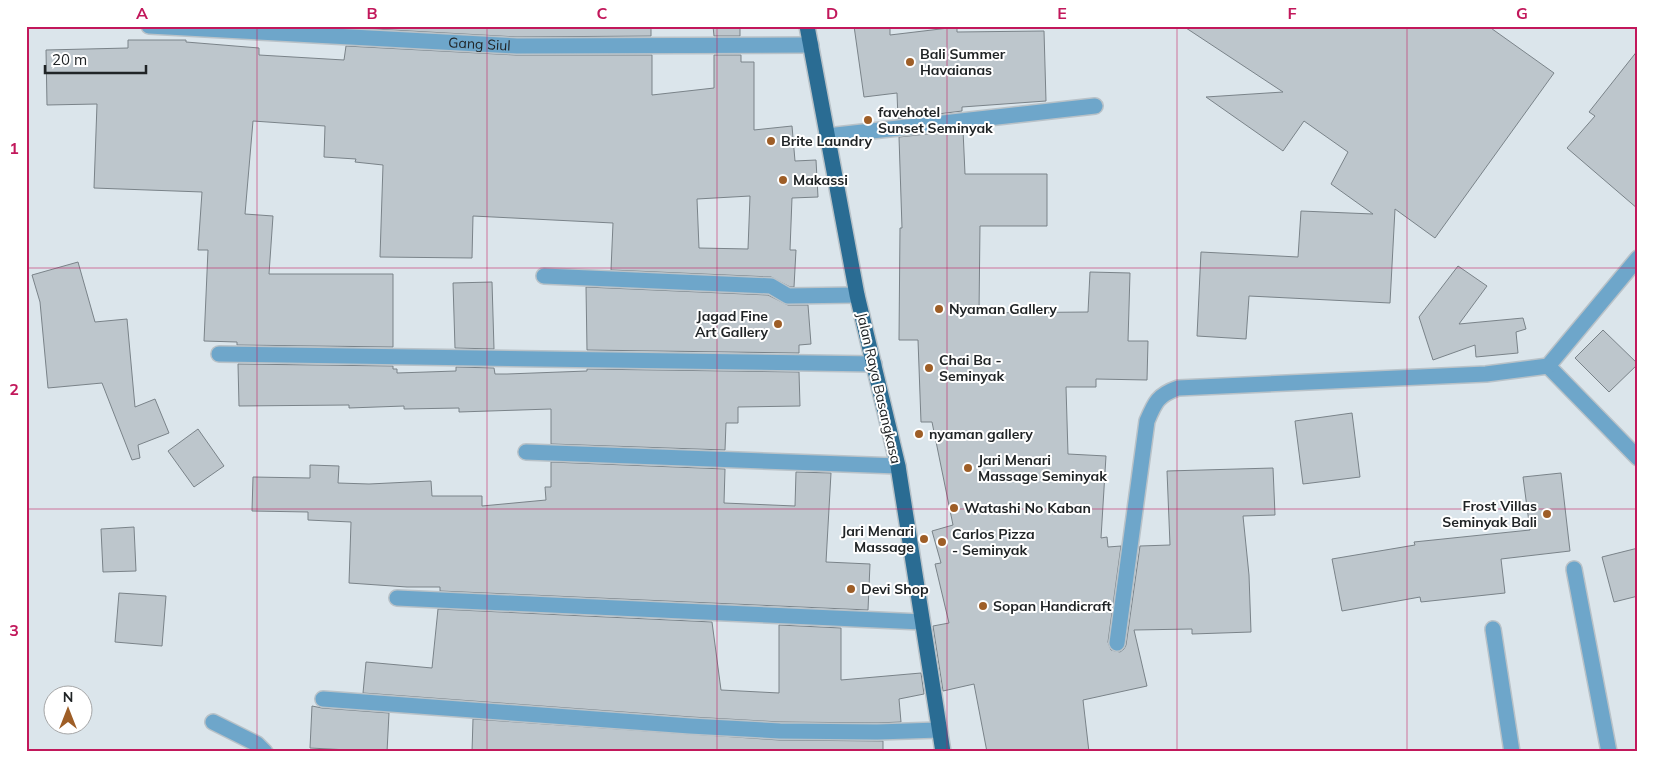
<svg xmlns="http://www.w3.org/2000/svg" width="1664" height="778" font-family="Mulish,sans-serif">
	<style>
		.building { fill: #bdc6cc; stroke: #7a8389; fill-rule: evenodd }
		.lines { fill: none; stroke-linecap: round; stroke-linejoin: round }
		.minor-casing { stroke: #b9c2c8; stroke-width: 18 }
		.major-casing { stroke: #b9c2c8; stroke-width: 18 }
		.minor { stroke: #6ea6ca; stroke-width: 15 }
		.major { stroke: #2a6c93; stroke-width: 15 }
		.grid { fill: none; stroke: #c2185b; stroke-width: 1; stroke-opacity: 0.55 }
		.poi-dot { fill: #9e5e27; stroke: #fff; stroke-width: 2 }
		.labels { text-anchor: middle; stroke-width: 4; stroke-linejoin: round; paint-order: stroke }
		.street-label { font-size: 14px; fill: #202426; stroke: #fff }
		.poi-label { font-size: 14px; font-weight: bold; fill: #202426; stroke: #fff; text-anchor: start }
		.neatline { fill: none; stroke: #c2185b; stroke-width: 2 }
		.grid-label { font-size: 16px; text-anchor: middle; font-weight: bold; fill: #c2185b }
	</style>
	<rect width="100%" height="100%" fill="#dbe5eb"/>
	<g class="building">
		<polygon points="356,26 651,26 651,36 517,37 356,28"/>
		<polygon points="713,26 740,26 740,36 714,36"/>
		<polygon points="854,26 890,26 890,35 957,27 957,32 1044,31 1046,101 962,107 962,111 898,119 897,93 864,97"/>
		<polygon points="1183,26 1488,26 1554,73 1435,238 1395,209 1390,303 1249,296 1246,339 1197,336 1201,252 1298,257 1301,211 1373,214 1331,184 1348,152 1304,121 1283,151 1206,97 1283,92"/>
		<path d="M128 40H186V42L259 48V55L344 60 346 46 516 55H652V95L714 88V55H741V62H754V130L792 126 795 161 816 160 818 197 792 198 790 250H796L794 287H790L771 277 611 270 613 223 473 216 472 258 380 257 383 165 355 162 356 159 324 157 325 126 253 121 245 214 273 216 269 274H393V347L237 345V342L204 341 208 250H198L202 192 94 188 97 104 47 105 46 50 128 48ZM750 196 748 249 699 248 697 199Z"/>
		<polygon points="1638,50 1638,209 1567,148 1595,116 1589,112"/>
		<polygon points="963,130 965,174 1047,174 1047,226 980,226 979,313 1088,312 1090,272 1130,273 1128,341 1148,341 1147,380 1096,379 1096,387 1066,387 1068,454 1106,456 1101,538 1107,537 1108,547 1121,546 1108,642 1111,650 1120,652 1124,649 1126,645 1140,546 1170,545 1167,471 1273,468 1275,515 1243,516 1249,575 1251,632 1192,634 1192,629 1134,630 1147,686 1083,700 1089,752 987,752 974,684 943,691 933,626 949,623 935,564 941,563 932,531 953,525 932,422 921,422 918,340 899,340 900,228 902,228 899,137"/>
		<polygon points="78,262 95,322 127,319 135,407 155,399 169,433 138,445 140,458 132,460 102,383 48,388 40,302 32,275"/>
		<polygon points="1458,266 1487,286 1459,324 1523,318 1526,329 1516,332 1518,353 1476,357 1475,345 1433,360 1419,317"/>
		<polygon points="492,282 494,349 455,348 453,283"/>
		<polygon points="586,287 768,295 788,305 808,305 811,344 799,345 799,353 587,350"/>
		<polygon points="1603,330 1638,364 1609,392 1575,358"/>
		<polygon points="238,364 393,366 393,369 397,369 397,373 456,371 456,367 494,368 495,374 507,374 587,371 587,369 799,372 800,406 738,407 738,423 726,423 725,450 551,444 551,409 459,412 459,408 404,409 404,406 349,408 349,405 239,406"/>
		<polygon points="1352,413 1360,477 1303,484 1295,421"/>
		<polygon points="198,429 224,466 194,487 168,451"/>
		<polygon points="551,462 725,469 724,503 795,506 796,472 831,473 826,562 870,564 868,610 440,591 440,587 407,587 349,583 351,522 308,520 308,512 252,511 253,477 310,478 310,465 339,466 338,483 369,484 431,481 432,496 482,496 482,506 546,500 545,487 551,487"/>
		<polygon points="1561,473 1570,551 1501,559 1505,593 1421,602 1420,597 1342,611 1332,559 1415,545 1414,542 1530,530 1523,477"/>
		<polygon points="134,527 136,571 103,572 101,529"/>
		<polygon points="1638,548 1638,596 1614,602 1602,557"/>
		<polygon points="119,593 166,596 162,646 115,642"/>
		<polygon points="438,609 712,622 721,690 779,693 779,625 841,628 841,680 921,673 924,694 899,699 901,722 877,723 780,722 691,717 363,693 366,662 432,668"/>
		<polygon points="312,706 322,708 389,713 387,752 310,748"/>
		<polygon points="473,719 779,740 883,741 883,752 472,752"/>
	</g>
	<g class="lines">
		<g class="minor-casing">
			<g id="minor">
				<path id="s1" d="M149 26 517 46 811 45"/>
				<polyline points="827,136 1095,106"/>
				<polyline points="544,276 771,286 788,296 857,295"/>
				<polyline points="219,354 874,364"/>
				<polyline points="1548,366 1638,458"/>
				<polyline points="526,452 898,466"/>
				<polyline points="1574,569 1609,752"/>
				<polyline points="397,598 922,622"/>
				<polyline points="1493,629 1512,752"/>
				<path d="M1117 643 1147 421C1155 402 1158 395 1178 388L1486 374 1548 366 1638 258"/>
				<polyline points="323,699 690,726 780,731 877,732 939,730"/>
				<polyline points="213,722 257,744 265,752"/>
			</g>
		</g>
		<g class="major-casing">
			<polyline id="major" points="807,26 857,295 898,466 943,752"/>
		</g>
		<use href="#minor" class="minor"/>
		<use href="#major" class="major"/>
	</g>
	<path class="grid" d="M257 26V752M487 26V752M717 26V752M947 26V752M1177 26V752M1407 26V752M26 268H1638M26 509H1638"/>
	<g class="poi-dot">
		<circle cx="910" cy="62" r="5"/>
		<circle cx="868" cy="120" r="5"/>
		<circle cx="771" cy="141" r="5"/>
		<circle cx="783" cy="180" r="5"/>
		<circle cx="939" cy="309" r="5"/>
		<circle cx="778" cy="324" r="5"/>
		<circle cx="929" cy="368" r="5"/>
		<circle cx="919" cy="434" r="5"/>
		<circle cx="968" cy="468" r="5"/>
		<circle cx="954" cy="508" r="5"/>
		<circle cx="1547" cy="514" r="5"/>
		<circle cx="924" cy="539" r="5"/>
		<circle cx="942" cy="542" r="5"/>
		<circle cx="851" cy="589" r="5"/>
		<circle cx="983" cy="606" r="5"/>
	</g>
	<g class="labels">
		<g class="street-label">
			<text dy="5" stroke="none"><textPath href="#s1" startOffset="331">Gang Siul</textPath></text>
			<text transform="translate(879 388) rotate(77)" y="5">Jalan Raya Basangkasa</text>
		</g>
		<g class="poi-label">
			<text x="920" y="59">Bali Summer<tspan x="920" dy="16">Havaianas</tspan></text>
			<text x="878" y="117">favehotel<tspan x="878" dy="16">Sunset Seminyak</tspan></text>
			<text x="781" y="146">Brite Laundry</text>
			<text x="793" y="185">Makassi</text>
			<text x="949" y="314">Nyaman Gallery</text>
			<text x="768" y="321" text-anchor="end">Jagad Fine<tspan x="768" dy="16">Art Gallery</tspan></text>
			<text x="939" y="365">Chai Ba -<tspan x="939" dy="16">Seminyak</tspan></text>
			<text x="929" y="439">nyaman gallery</text>
			<text x="978" y="465">Jari Menari<tspan x="978" dy="16">Massage Seminyak</tspan></text>
			<text x="1537" y="511" text-anchor="end">Frost Villas<tspan x="1537" dy="16">Seminyak Bali</tspan></text>
			<text x="964" y="513">Watashi No Kaban</text>
			<text x="914" y="536" text-anchor="end">Jari Menari<tspan x="914" dy="16">Massage</tspan></text>
			<text x="952" y="539">Carlos Pizza<tspan x="952" dy="16">- Seminyak</tspan></text>
			<text x="861" y="594">Devi Shop</text>
			<text x="993" y="611">Sopan Handicraft</text>
		</g>
	</g>
	<rect width="1664" height="778" fill="none" stroke="#ffffff" stroke-width="55"/>
	<g transform="translate(68 710)"><circle r="24" fill="#ffffff" stroke="#a6a7a8"/>
	<path d="M0-4L9 19L0 12L-9 19Z" fill="#9e5e27"/>
	<text y="-8" font-size="14" font-weight="bold" text-anchor="middle" fill="#202426">N</text>
	</g>
	<path d="M45 65v8h101v-8" fill="none" stroke="#202426" stroke-width="2.5"/>
	<text x="52" y="65" font-size="15" fill="#202426" stroke="#ffffff" stroke-width="4" paint-order="stroke">20 m</text>
	<rect x="28" y="28" width="1608" height="722" class="neatline"/>
	<g class="grid-label">
		<text x="142" y="19">A</text>
		<text x="372" y="19">B</text>
		<text x="602" y="19">C</text>
		<text x="832" y="19">D</text>
		<text x="1062" y="19">E</text>
		<text x="1292" y="19">F</text>
		<text x="1522" y="19">G</text>
		<text x="14" y="154">1</text>
		<text x="14" y="395">2</text>
		<text x="14" y="636">3</text>
	</g>
</svg>
